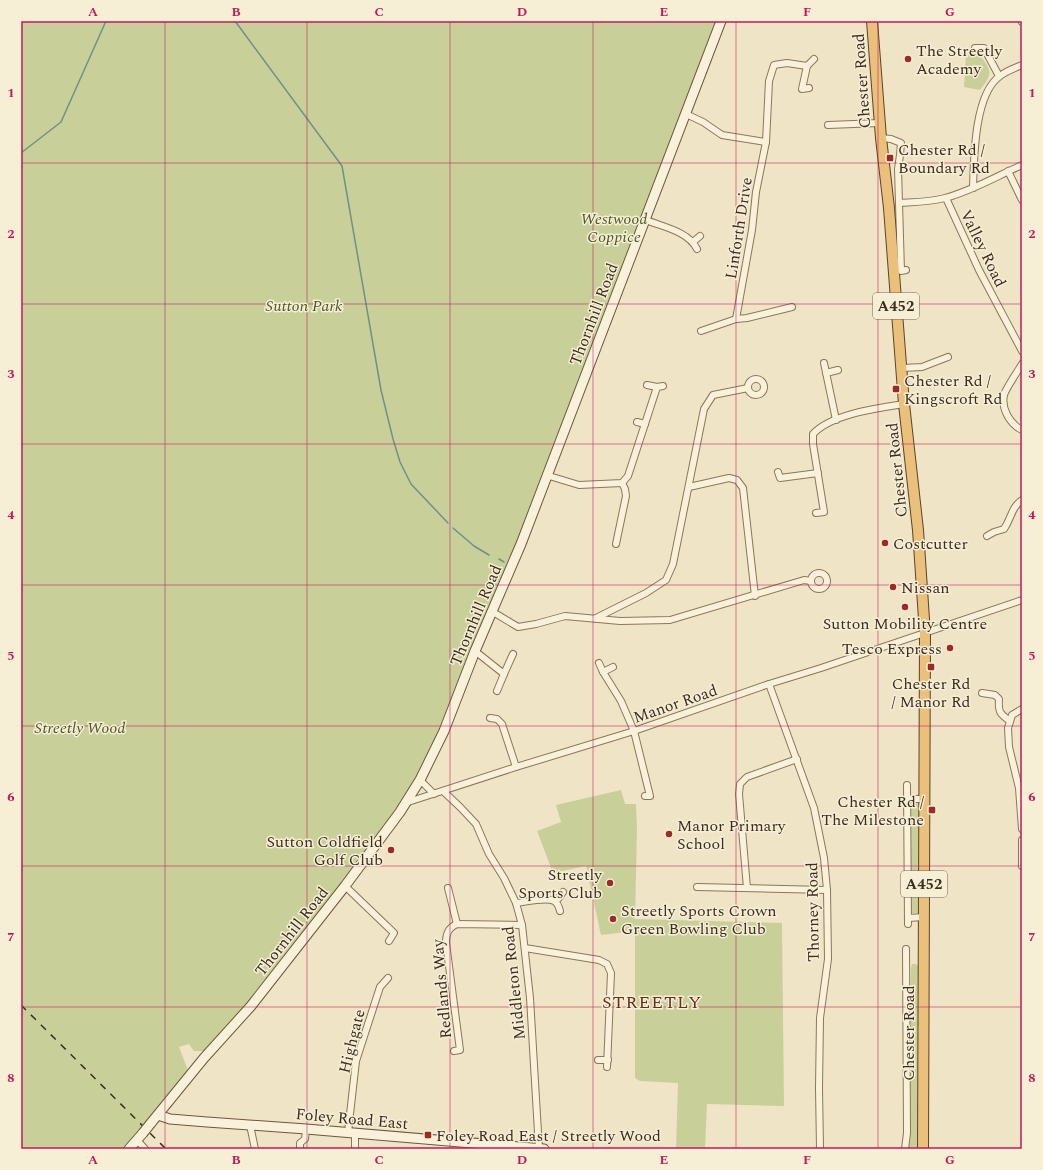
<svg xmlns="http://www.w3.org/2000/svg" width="1043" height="1170" font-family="Spectral,serif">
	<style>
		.green { fill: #c8cf99 }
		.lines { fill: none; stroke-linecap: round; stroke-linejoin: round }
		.stream { stroke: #6d928a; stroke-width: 1.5 }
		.minor-casing { stroke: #8c765b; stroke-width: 8 }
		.secondary-casing { stroke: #6e573e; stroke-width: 11 }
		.trunk-casing { stroke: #5a442f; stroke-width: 12 }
		.minor { stroke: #faf1da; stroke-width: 6 }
		.secondary { stroke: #faf1da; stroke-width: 9 }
		.trunk { stroke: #eac07a; stroke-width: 10 }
		.rail { stroke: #3c2d1f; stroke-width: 1.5; stroke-dasharray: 7 7; stroke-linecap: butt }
		.secondary-bridge-casing { stroke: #6e573e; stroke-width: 11; stroke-linecap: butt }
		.secondary-bridge { stroke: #faf1da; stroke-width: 9 }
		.grid { fill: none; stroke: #c2185b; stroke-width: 1; stroke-opacity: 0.55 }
		.poi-dot { fill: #9d2a29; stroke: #f7eed6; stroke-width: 1.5 }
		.labels { text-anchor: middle; stroke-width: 3; stroke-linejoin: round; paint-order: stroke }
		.shield { fill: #f7eed6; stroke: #746756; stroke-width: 1 }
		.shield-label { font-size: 15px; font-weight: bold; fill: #3c2d1f }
		.poi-label { font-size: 16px; fill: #3c2d1f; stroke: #f7eed6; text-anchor: start }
		.street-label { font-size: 16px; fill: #3c2d1f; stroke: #f7eed6 }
		.park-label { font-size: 16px; font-style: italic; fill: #4b5925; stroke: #f7eed6 }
		.quarter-label { font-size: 18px; letter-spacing: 1px; fill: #6a2e1d; stroke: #f7eed6 }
		.neatline { fill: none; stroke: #c2185b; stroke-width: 1.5 }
		.grid-label { font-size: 13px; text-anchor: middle; font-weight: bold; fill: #c2185b }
	</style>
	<rect width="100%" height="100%" fill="#f0e4c6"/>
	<g class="green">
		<polygon points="21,21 715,21 621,275 547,463 545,471 473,654 426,762 400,806 367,854 338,887 245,1008 207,1051 194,1051 189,1044 179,1047 189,1073 124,1149 21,1149"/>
		<path d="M975 51C980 56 992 67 989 76 987 81 983 86 980 90L964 87 966 55Z"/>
		<polygon points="621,790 625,804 636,804 637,829 635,919 782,923 784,1106 707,1104 705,1149 676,1149 678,1083 640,1081 635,1078 635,931 601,935 586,866 553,873 537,831 561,822 556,805"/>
		<polygon points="912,802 920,804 920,910 918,913 911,913 910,807"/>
		<polygon points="912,964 916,964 918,966 919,1120 917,1149 908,1149 911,968"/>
	</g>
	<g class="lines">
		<g class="stream">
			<polyline points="235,21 342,166 381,390 393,439 400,462 411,484 448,523"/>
			<polyline points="21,153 61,122 106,21"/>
			<polyline points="453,528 474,546 489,555"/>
			<polyline points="499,559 504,562"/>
		</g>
		<g class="minor-casing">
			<g id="minor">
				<polyline points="1022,21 1022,22"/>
				<polyline points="975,48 984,48 999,76"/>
				<polyline points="807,66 802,89 809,88"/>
				<polyline points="686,114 703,122 722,135 766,142"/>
				<polyline points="828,125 880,123"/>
				<polyline points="881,138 891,139 901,143 900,155 898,169 901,271 906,270"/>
				<polyline points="1008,171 1022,200"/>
				<path d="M973 188C974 159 974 94 1000 76 1006 71 1015 68 1022 65"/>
				<polyline points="946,198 979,270 1022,351"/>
				<path d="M899 203C915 202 930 202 945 198 972 191 997 176 1022 165"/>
				<path d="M646 220C663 227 688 231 697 249"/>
				<polyline points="693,242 700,236"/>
				<polyline points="736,319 752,230 756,192 766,142 769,81 774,65 787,63 807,66 814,59"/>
				<polyline points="701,331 736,319 747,318 792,307"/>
				<polyline points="824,363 836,420"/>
				<path d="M1022 364C1018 371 1006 388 1004 395 1001 409 1010 424 1022 430"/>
				<polyline points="902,368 922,367 948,357"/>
				<polyline points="826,373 838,370"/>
				<circle cx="756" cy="387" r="8"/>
				<polyline points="647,385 657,387"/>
				<polyline points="637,422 645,424"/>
				<polyline points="778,472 780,478 818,473"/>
				<polyline points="546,475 579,485 622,483 628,476 657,387 663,386"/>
				<polyline points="689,487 729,478 737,480 743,488 755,596"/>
				<path d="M816 513 824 512 813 444V434C831 414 878 408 904 404"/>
				<path d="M987 536 994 532 1004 529C1012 517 1011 508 1022 500"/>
				<polyline points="616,544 626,496 625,489 622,483"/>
				<circle cx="819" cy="581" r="8"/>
				<polyline points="493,612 518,627 536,624 565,616 620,621 670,620 804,580 811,581"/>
				<polyline points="596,618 646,593 666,580 673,564 704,409 713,395 748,388"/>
				<polyline points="475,651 504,674 513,654"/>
				<polyline points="599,663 603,672 621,701 634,731 650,796 645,796"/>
				<polyline points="603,672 613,667"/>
				<polyline points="769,684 814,808 824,858 827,890 828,959 820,1018 819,1088 820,1149"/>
				<polyline points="497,691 504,674"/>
				<path d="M982 693 995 695 999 699C998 712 1000 714 1010 721"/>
				<polyline points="1022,709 1012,715 1008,728 1009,747 1019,788 1022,829"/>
				<polyline points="490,718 497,719 502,724 516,767"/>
				<polyline points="420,780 434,794"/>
				<polyline points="907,785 908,924"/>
				<polyline points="443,791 460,807 476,824 489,854 504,878 516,903 522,925 530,998 539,1149"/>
				<polyline points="908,799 925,799"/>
				<polyline points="405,803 516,767 634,731 769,684 821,668 1022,600"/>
				<polyline points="1022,840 1022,866"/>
				<polyline points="345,886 394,933 389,941"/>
				<polyline points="697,887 827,890"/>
				<polyline points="448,888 457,924"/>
				<polyline points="747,888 739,794 740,784 747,777 797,759"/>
				<polyline points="554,900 558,899 563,892"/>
				<path d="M516 903C525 902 547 897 554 901 558 903 559 907 560 911"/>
				<polyline points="908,918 924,917"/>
				<polyline points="525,948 599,960 607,964 611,973 607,1067"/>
				<path d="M454 1051 460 1050 446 943C446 934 448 928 457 924L522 925"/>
				<polyline points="598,1060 608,1060"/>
				<polyline points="250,1125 255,1149"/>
				<polyline points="348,1132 356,1061 380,987 388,978"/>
				<polyline points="355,1133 355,1149"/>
				<polyline points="137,1140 145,1149"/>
				<polyline points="300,1149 300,1143 305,1139 306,1129"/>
				<polyline points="905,1149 907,1133 906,949"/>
			</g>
		</g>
		<g class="secondary-casing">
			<g id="secondary">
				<polyline points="158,1115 170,1119 207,1122 306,1129 544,1149"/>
				<polyline points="151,1123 204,1058 251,1006 345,886 400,812 420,780 444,731 475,651 521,544 721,21"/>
				<polyline points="129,1149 143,1133"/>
			</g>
		</g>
		<g class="trunk-casing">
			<polyline id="trunk" points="872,21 881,138 889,208 904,404 918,530 925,634 923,1149"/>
		</g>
		<use href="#minor" class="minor"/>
		<use href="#secondary" class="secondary"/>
		<use href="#trunk" class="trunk"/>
		<polyline class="rail" points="21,1005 166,1149"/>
		<g class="secondary-bridge-casing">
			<polyline id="secondary-bridge" points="143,1133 151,1123"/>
		</g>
		<use href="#secondary-bridge" class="secondary-bridge"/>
	</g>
	<path class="grid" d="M165 21V1149M307 21V1149M450 21V1149M593 21V1149M736 21V1149M878 21V1149M21 163H1022M21 304H1022M21 444H1022M21 585H1022M21 726H1022M21 866H1022M21 1007H1022"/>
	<g class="poi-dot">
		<circle cx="908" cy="59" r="4"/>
		<rect x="886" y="154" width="8" height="8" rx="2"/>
		<rect x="892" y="385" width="8" height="8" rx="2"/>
		<circle cx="885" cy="543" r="4"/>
		<circle cx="893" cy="587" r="4"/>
		<circle cx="905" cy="607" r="4"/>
		<circle cx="950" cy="648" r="4"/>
		<rect x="927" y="663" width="8" height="8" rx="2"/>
		<rect x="928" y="806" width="8" height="8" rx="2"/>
		<circle cx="669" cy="834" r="4"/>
		<circle cx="391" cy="850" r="4"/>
		<circle cx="610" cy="883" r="4"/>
		<circle cx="613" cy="919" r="4"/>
		<rect x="424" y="1131" width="8" height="8" rx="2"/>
	</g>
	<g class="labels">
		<g class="shield">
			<rect x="873" y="293" width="46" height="26" rx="3"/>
			<rect x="901" y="871" width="46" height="26" rx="3"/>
		</g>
		<g class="shield-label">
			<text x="896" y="311">A452</text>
			<text x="924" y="889">A452</text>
		</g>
		<g class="poi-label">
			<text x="916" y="56">The Streetly<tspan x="916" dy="18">Academy</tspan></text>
			<text x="898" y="155">Chester Rd /<tspan x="898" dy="18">Boundary Rd</tspan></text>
			<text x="904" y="386">Chester Rd /<tspan x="904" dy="18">Kingscroft Rd</tspan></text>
			<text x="893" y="549">Costcutter</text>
			<text x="901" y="593">Nissan</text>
			<text x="905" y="629" text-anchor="middle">Sutton Mobility Centre</text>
			<text x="942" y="654" text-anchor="end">Tesco Express</text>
			<text x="931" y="689" text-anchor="middle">Chester Rd<tspan x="931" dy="18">/ Manor Rd</tspan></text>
			<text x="924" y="807" text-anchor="end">Chester Rd /<tspan x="924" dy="18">The Milestone</tspan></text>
			<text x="677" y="831">Manor Primary<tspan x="677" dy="18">School</tspan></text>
			<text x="383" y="847" text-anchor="end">Sutton Coldfield<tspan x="383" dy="18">Golf Club</tspan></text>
			<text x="602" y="880" text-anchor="end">Streetly<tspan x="602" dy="18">Sports Club</tspan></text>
			<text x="621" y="916">Streetly Sports Crown<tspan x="621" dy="18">Green Bowling Club</tspan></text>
			<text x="436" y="1141">Foley Road East / Streetly Wood</text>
		</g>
		<g class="street-label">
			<text transform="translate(861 81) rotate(-94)" y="6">Chester Road</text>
			<text transform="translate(738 228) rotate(-81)" y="6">Linforth Drive</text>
			<text transform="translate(984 248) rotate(64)" y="6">Valley Road</text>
			<text transform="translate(593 314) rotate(-69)" y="6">Thornhill Road</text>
			<text transform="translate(896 470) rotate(-96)" y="6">Chester Road</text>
			<text transform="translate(475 615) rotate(-67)" y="6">Thornhill Road</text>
			<text transform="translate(675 703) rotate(-19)" y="6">Manor Road</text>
			<text transform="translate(812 912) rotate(-91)" y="6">Thorney Road</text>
			<text transform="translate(291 931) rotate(-52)" y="6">Thornhill Road</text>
			<text transform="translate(513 983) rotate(-96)" y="6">Middleton Road</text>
			<text transform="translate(441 989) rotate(-95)" y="6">Redlands Way</text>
			<text transform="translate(908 1033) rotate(-90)" y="6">Chester Road</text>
			<text transform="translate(351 1041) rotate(-76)" y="6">Highgate</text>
			<text transform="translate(352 1118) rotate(5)" y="6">Foley Road East</text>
		</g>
		<g class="park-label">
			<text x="614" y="224">Westwood<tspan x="614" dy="18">Coppice</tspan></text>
			<text x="304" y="311">Sutton Park</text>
			<text x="80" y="733">Streetly Wood</text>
		</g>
		<g class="quarter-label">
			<text x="652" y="1008">STREETLY</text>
		</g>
	</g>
	<rect width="1043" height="1170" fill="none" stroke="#f7eed6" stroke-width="44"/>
	<rect x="22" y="22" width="999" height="1126" class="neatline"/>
	<g class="grid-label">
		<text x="93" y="16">A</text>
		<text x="236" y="16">B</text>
		<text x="379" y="16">C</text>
		<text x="522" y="16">D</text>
		<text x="664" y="16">E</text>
		<text x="807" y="16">F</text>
		<text x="950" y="16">G</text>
		<text x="11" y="97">1</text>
		<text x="1032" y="97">1</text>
		<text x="11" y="238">2</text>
		<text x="1032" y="238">2</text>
		<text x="11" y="378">3</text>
		<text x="1032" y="378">3</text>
		<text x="11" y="519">4</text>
		<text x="1032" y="519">4</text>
		<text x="11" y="660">5</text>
		<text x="1032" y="660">5</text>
		<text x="11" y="801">6</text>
		<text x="1032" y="801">6</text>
		<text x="11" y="941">7</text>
		<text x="1032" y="941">7</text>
		<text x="11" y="1082">8</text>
		<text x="1032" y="1082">8</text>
		<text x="93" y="1164">A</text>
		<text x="236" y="1164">B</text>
		<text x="379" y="1164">C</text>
		<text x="522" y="1164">D</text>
		<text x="664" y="1164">E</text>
		<text x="807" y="1164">F</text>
		<text x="950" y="1164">G</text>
	</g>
</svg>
